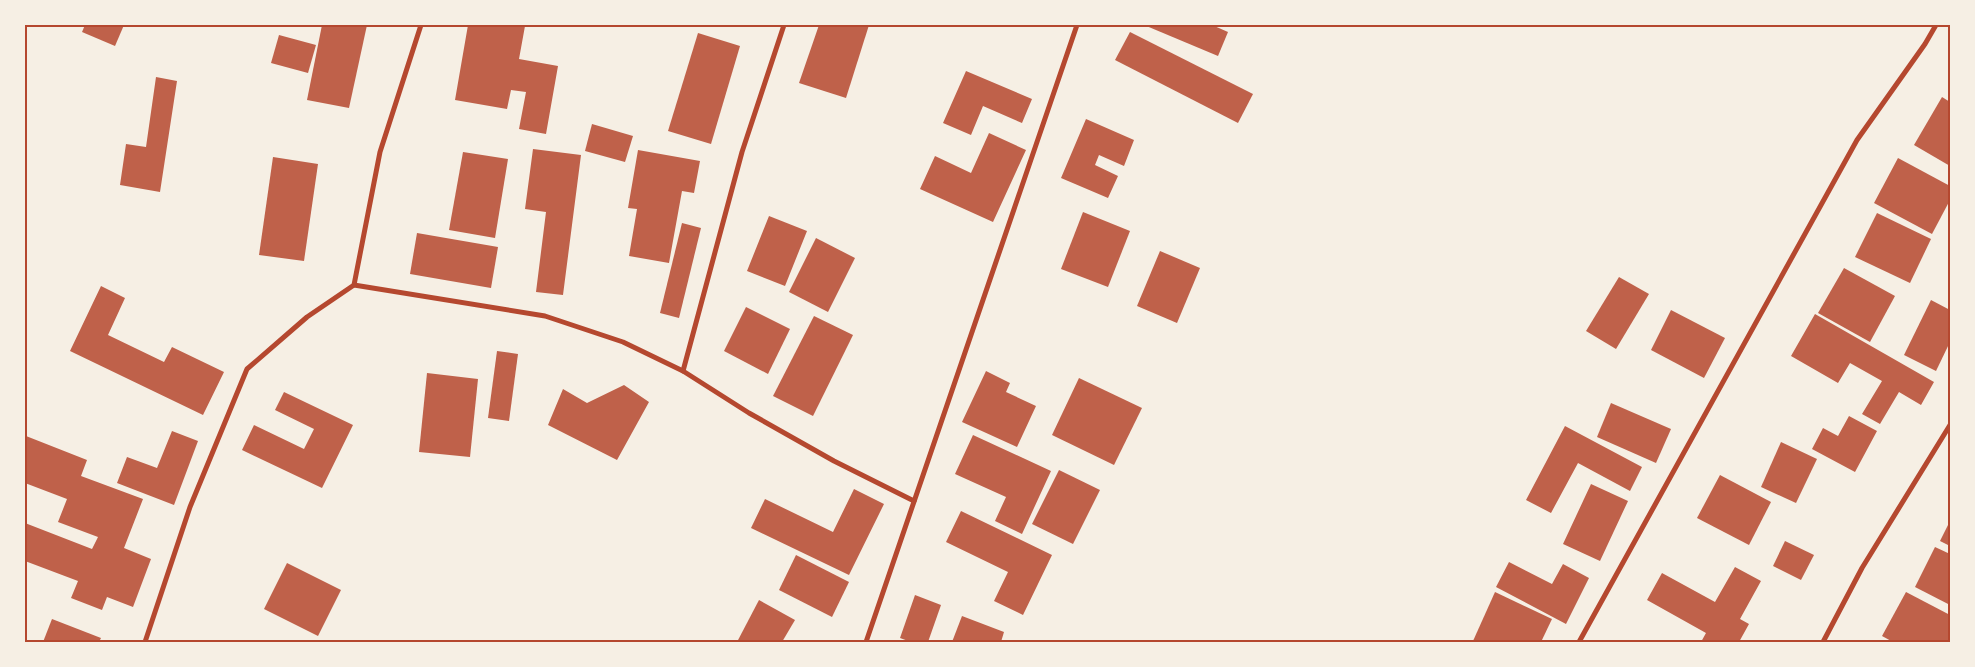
<svg xmlns="http://www.w3.org/2000/svg" width="1975" height="667" font-family="Raleway,sans-serif">
	<style>
		.building { fill: #bf614a }
		.lines { fill: none; stroke-linecap: round; stroke-linejoin: round }
		.minor { stroke: #b5482f; stroke-width: 5 }
		.neatline { fill: none; stroke: #b5482f; stroke-width: 2 }
	</style>
	<rect width="100%" height="100%" fill="#f6efe4"/>
	<g class="building">
		<polygon points="85,25 124,25 115,46 82,32"/>
		<polygon points="322,25 367,25 349,108 307,100"/>
		<polygon points="468,25 525,26 519,59 558,66 546,134 519,129 526,92 511,90 507,109 455,100"/>
		<polygon points="819,25 869,25 846,98 799,83"/>
		<polygon points="1144,25 1212,25 1228,32 1218,56"/>
		<polygon points="1130,32 1253,94 1238,123 1115,60"/>
		<polygon points="698,33 740,46 711,144 668,131"/>
		<polygon points="279,35 316,45 308,73 271,63"/>
		<polygon points="966,71 1032,99 1022,123 983,106 971,135 943,123"/>
		<polygon points="156,77 177,81 160,192 120,185 126,144 146,147"/>
		<polygon points="1942,97 1950,102 1950,166 1914,145"/>
		<polygon points="1086,119 1134,140 1124,166 1099,155 1095,165 1118,176 1108,198 1061,178"/>
		<polygon points="592,124 633,136 625,162 585,151"/>
		<polygon points="989,133 1026,150 993,222 920,189 935,156 971,173"/>
		<polygon points="533,149 581,155 563,295 536,292 546,212 525,209"/>
		<polygon points="638,150 700,161 694,193 682,191 669,263 629,256 637,209 628,208"/>
		<polygon points="463,152 508,159 495,238 449,230"/>
		<polygon points="273,157 318,164 304,261 259,255"/>
		<polygon points="1898,158 1950,186 1950,200 1932,234 1874,203"/>
		<polygon points="1083,212 1130,231 1108,287 1061,269"/>
		<polygon points="1877,213 1931,239 1910,283 1855,257"/>
		<polygon points="769,216 807,231 785,286 747,271"/>
		<polygon points="682,223 701,228 679,318 660,313"/>
		<polygon points="417,233 498,247 491,288 410,274"/>
		<polygon points="816,238 855,258 828,312 789,292"/>
		<polygon points="1160,251 1200,268 1177,323 1137,306"/>
		<polygon points="1844,268 1895,296 1870,342 1818,313"/>
		<polygon points="1619,277 1649,294 1616,349 1586,331"/>
		<polygon points="101,286 125,298 108,335 164,362 172,347 224,372 203,415 70,351"/>
		<polygon points="1931,300 1950,310 1950,342 1936,371 1904,355"/>
		<polygon points="746,307 790,329 768,374 724,351"/>
		<polygon points="1671,310 1725,338 1704,378 1651,350"/>
		<polygon points="1815,314 1934,382 1921,405 1899,392 1880,424 1862,414 1882,381 1850,363 1838,383 1791,356"/>
		<polygon points="814,316 853,335 813,416 773,396"/>
		<polygon points="497,351 518,354 509,421 488,418"/>
		<polygon points="986,371 1010,383 1006,392 1036,406 1017,447 962,422"/>
		<polygon points="427,373 478,379 470,457 419,452"/>
		<polygon points="1079,378 1142,408 1114,465 1052,435"/>
		<polygon points="624,385 649,402 617,460 548,425 563,389 587,403"/>
		<polygon points="284,392 353,425 322,488 242,450 254,425 304,449 314,429 275,410"/>
		<polygon points="1611,403 1671,429 1656,463 1597,437"/>
		<polygon points="1849,416 1877,431 1855,472 1812,449 1823,428 1838,436"/>
		<polygon points="1565,426 1642,467 1630,491 1578,463 1551,513 1526,500"/>
		<polygon points="172,431 198,441 174,505 117,483 127,457 157,468"/>
		<polygon points="973,435 1051,471 1022,534 995,521 1006,497 955,474"/>
		<polygon points="26,436 87,460 81,476 143,499 124,548 151,559 133,607 107,597 102,610 71,598 78,581 25,561 25,523 92,549 98,537 58,522 67,499 25,483"/>
		<polygon points="1781,442 1817,459 1796,503 1761,487"/>
		<polygon points="1059,470 1100,490 1073,544 1032,524"/>
		<polygon points="1720,475 1771,502 1749,545 1697,518"/>
		<polygon points="1591,484 1628,501 1600,561 1563,544"/>
		<polygon points="854,489 884,504 849,575 751,528 765,499 833,532"/>
		<polygon points="961,511 1052,555 1023,615 994,601 1008,572 946,542"/>
		<polygon points="1950,521 1950,546 1940,541"/>
		<polygon points="1785,541 1814,555 1801,580 1773,566"/>
		<polygon points="1935,547 1950,554 1950,605 1915,587"/>
		<polygon points="796,555 849,582 832,617 779,590"/>
		<polygon points="1509,562 1552,584 1563,564 1589,578 1566,624 1496,587"/>
		<polygon points="287,563 341,590 318,636 264,609"/>
		<polygon points="1735,567 1761,581 1740,619 1749,624 1739,642 1701,642 1706,633 1647,600 1662,573 1715,602"/>
		<polygon points="1495,592 1552,619 1541,642 1473,641"/>
		<polygon points="1906,592 1950,615 1950,642 1893,642 1882,636"/>
		<polygon points="915,595 941,605 928,642 911,642 900,638"/>
		<polygon points="759,600 795,620 782,642 737,642"/>
		<polygon points="962,616 1004,632 1001,642 952,642"/>
		<polygon points="52,619 101,638 99,642 43,642"/>
	</g>
	<g class="lines">
		<g class="minor">
			<polyline points="354,285 545,316 623,342 683,371 749,413 834,461 914,501"/>
			<polyline points="683,371 742,152 784,25"/>
			<polyline points="145,642 190,507 247,369 307,317 354,285 380,152 421,25"/>
			<polyline points="866,642 1077,25"/>
			<polyline points="1579,642 1857,140 1925,44 1936,25"/>
			<polyline points="1823,642 1862,568 1950,425"/>
		</g>
	</g>
	<rect width="1975" height="667" fill="none" stroke="#f6efe4" stroke-width="52"/>
	<rect x="26" y="26" width="1923" height="615" class="neatline"/>
</svg>
